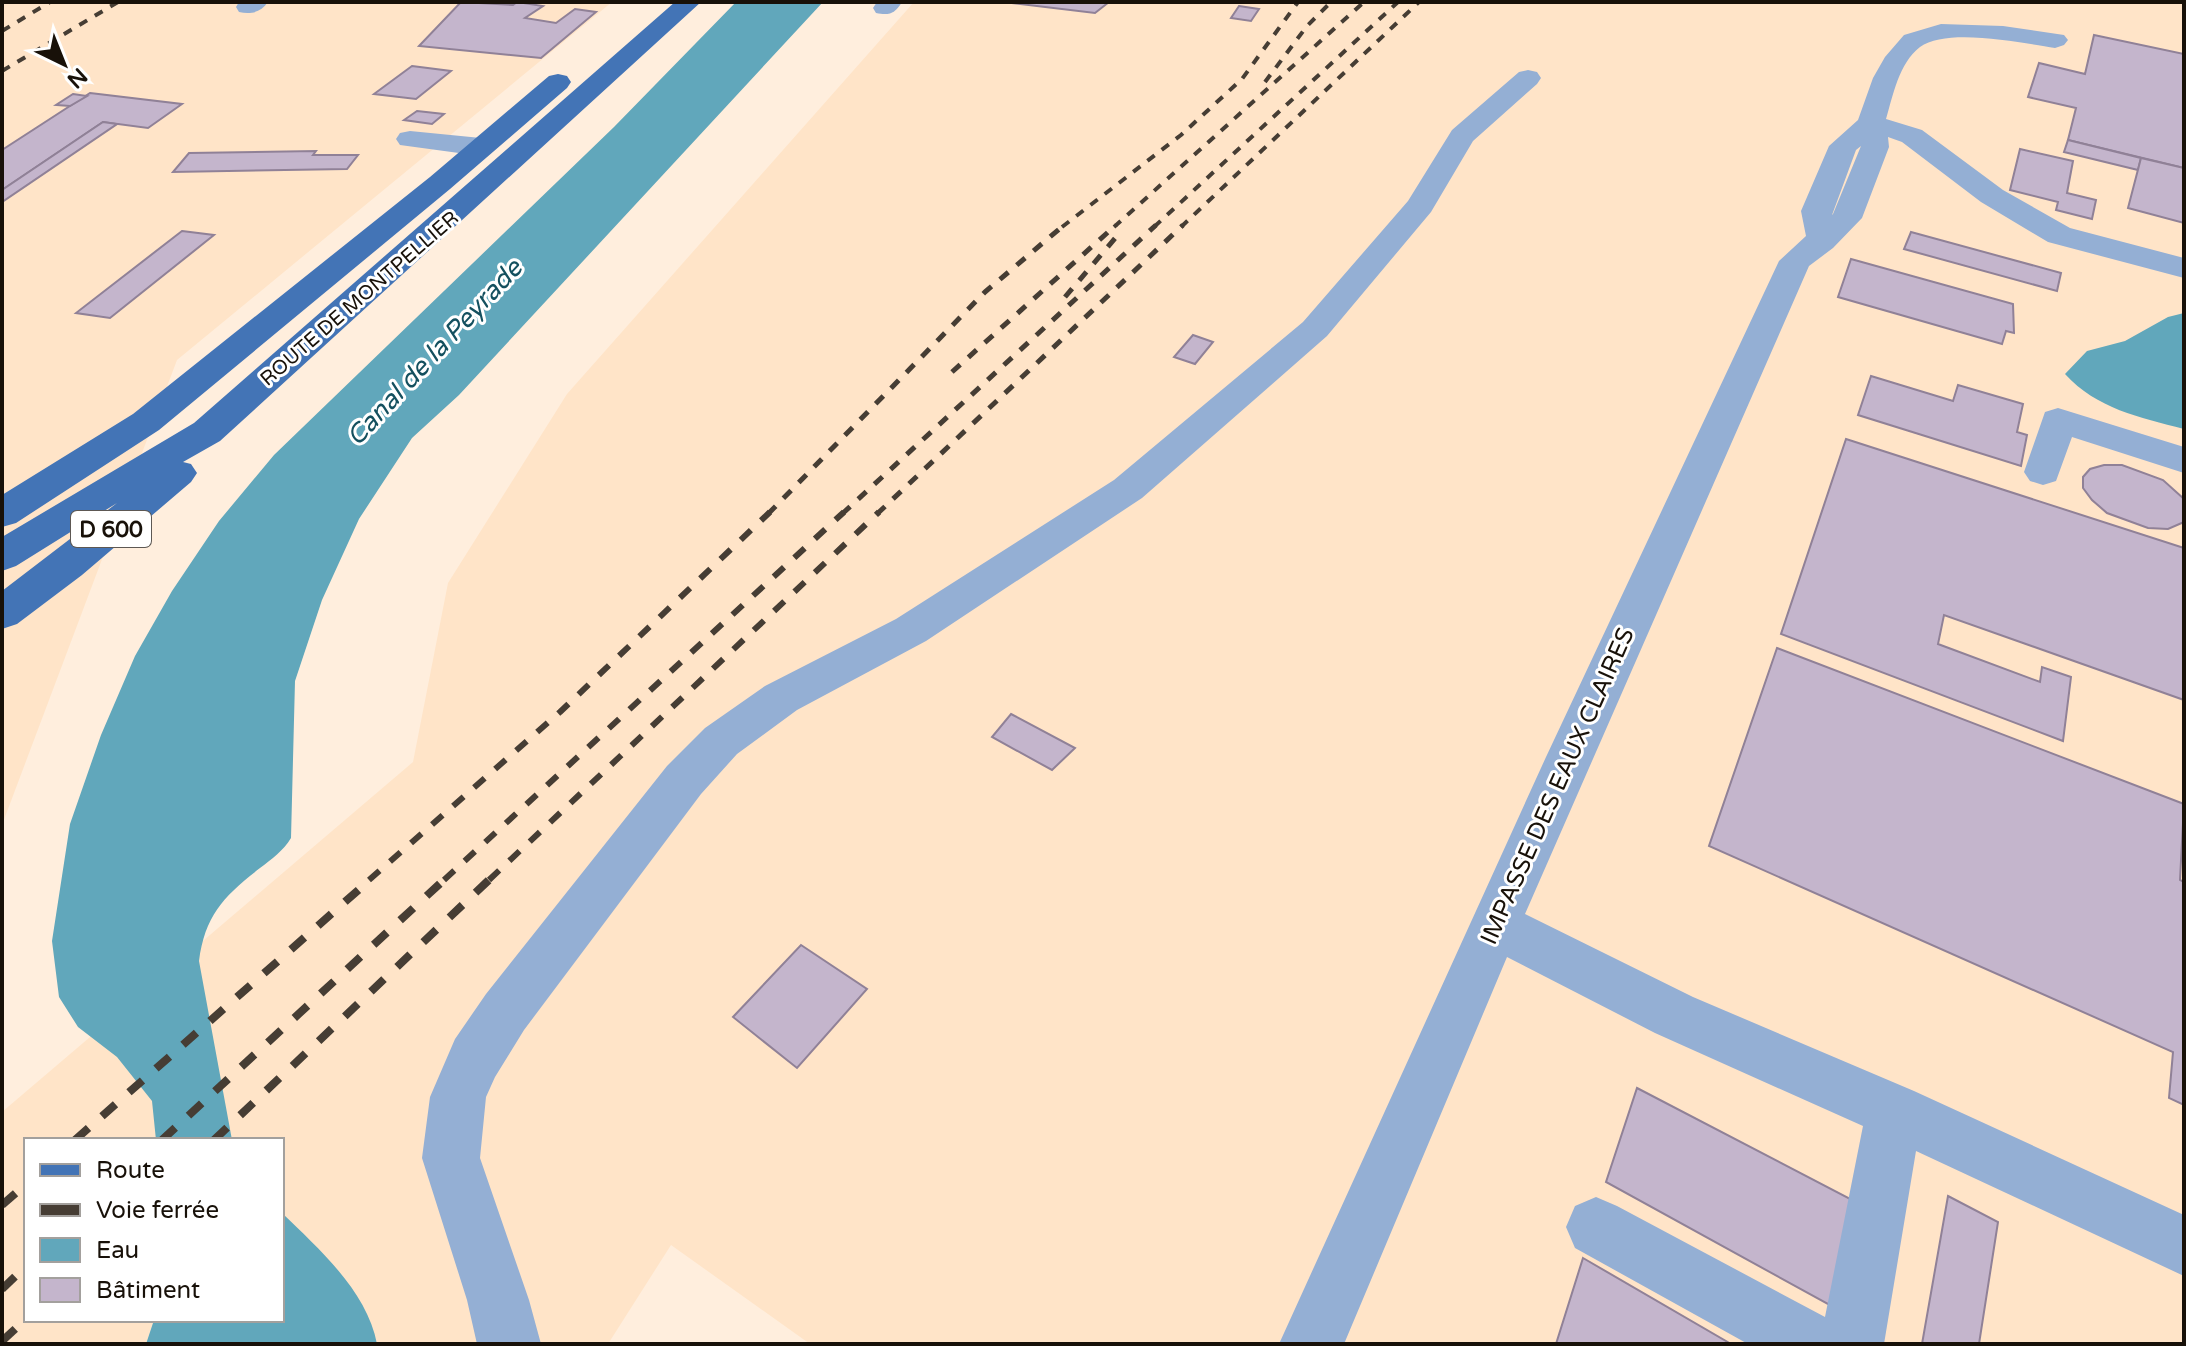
<svg xmlns="http://www.w3.org/2000/svg" width="2186" height="1346" font-family="'Varela Round',sans-serif">
	<style>
		.built { fill: #ffe4c8 }
		.water { fill: #61a7bb }
		.building { fill: #c4b5cc; stroke: #908197; stroke-width: 2 }
		.lines { fill: none; stroke-linecap: round; stroke-linejoin: round }
		.minor { fill: #94afd4; fill-rule: evenodd }
		.major { fill: #4374b6; fill-rule: evenodd }
		.rail-far3 { stroke: #463d34; stroke-width: 4; stroke-dasharray: 9 9; stroke-linecap: butt }
		.rail-far2 { stroke: #463d34; stroke-width: 5; stroke-dasharray: 11 11; stroke-linecap: butt }
		.rail-far1 { stroke: #463d34; stroke-width: 6; stroke-dasharray: 14 14; stroke-linecap: butt }
		.rail { stroke: #463d34; stroke-width: 8; stroke-dasharray: 18 18; stroke-linecap: butt }
		.labels { text-anchor: middle; stroke-width: 6; stroke-linejoin: round; paint-order: stroke }
		.far-street-label { font-size: 20px; fill: #181109; stroke: #fff }
		.shield { fill: #fff; stroke: #5d5853; stroke-width: 2 }
		.shield-label { font-size: 22px; font-weight: bold; fill: #181109 }
		.street-label { font-size: 24px; fill: #181109; stroke: #fff }
		.water-label { font-size: 26px; font-style: italic; fill: #14505f; stroke: #fff }
	</style>
	<rect width="100%" height="100%" fill="#fed"/>
	<g class="built">
		<polygon points="2,2 612,2 177,360 2,825"/>
		<polygon points="914,2 2184,2 2184,1344 810,1344 671,1245 608,1344 279,1344 282,1320 282,1140 26,1140 26,1320 154,1320 146,1344 2,1344 2,1112 413,762 448,583 567,394"/>
	</g>
	<g class="water">
		<path d="M736 2H823L459 395 412 438 359 519 322 600 295 681 291 838C283 851 272 859 260 868 224 896 205 915 199 961L232 1140H156L152 1101 117 1057 78 1027 59 997 52 941 70 824 101 735 135 656 172 591 219 521 274 455 614 127Z"/>
		<path d="M2184 313V429C2139 417 2097 409 2065 374L2087 351 2125 341 2168 317Z"/>
		<path d="M282 1213C319 1249 367 1291 377 1344H146L154 1320H282Z"/>
	</g>
	<g class="building">
		<polygon points="461,2 513,5 517,2 543,6 525,18 556,23 575,9 596,12 541,58 419,46"/>
		<polygon points="1003,2 1109,2 1095,13"/>
		<polygon points="1239,6 1259,9 1251,21 1231,18"/>
		<polygon points="2094,35 2184,54 2184,168 2068,140 2076,108 2028,97 2039,63 2085,74"/>
		<polygon points="412,66 451,71 416,99 374,94"/>
		<polygon points="90,93 182,104 148,128 103,122 2,190 2,150"/>
		<polygon points="73,94 87,96 70,106 56,105"/>
		<polygon points="417,111 444,114 432,124 404,120"/>
		<polygon points="103,122 117,124 2,202 2,190"/>
		<polygon points="2068,140 2141,158 2138,170 2064,152"/>
		<polygon points="2020,149 2073,161 2067,193 2096,200 2092,219 2056,210 2058,202 2010,190"/>
		<polygon points="316,151 313,155 358,155 347,169 173,172 189,153"/>
		<polygon points="2141,158 2184,168 2184,223 2128,208"/>
		<polygon points="182,231 214,235 110,318 76,313"/>
		<polygon points="1911,232 2061,273 2057,291 1904,249"/>
		<polygon points="1851,259 2013,304 2014,333 2006,331 2002,344 1838,297"/>
		<polygon points="1193,335 1213,342 1195,364 1174,357"/>
		<polygon points="1871,376 1953,401 1958,385 2023,404 2017,432 2027,435 2021,466 1858,415"/>
		<polygon points="1846,439 2184,548 2184,700 1944,615 1938,644 2040,682 2042,667 2071,677 2063,741 1781,634"/>
		<polygon points="2104,465 2122,465 2163,480 2184,499 2184,522 2168,529 2148,528 2107,513 2092,500 2083,488 2083,477 2090,469"/>
		<polygon points="1777,648 2184,804 2180,880 2184,882 2184,1105 2169,1098 2173,1052 1709,846"/>
		<polygon points="1011,714 1075,748 1052,770 992,737"/>
		<polygon points="801,945 867,989 797,1068 733,1017"/>
		<polygon points="1637,1088 1858,1203 1837,1309 1606,1182"/>
		<polygon points="1948,1196 1998,1222 1979,1344 1922,1344"/>
		<polygon points="1583,1258 1731,1344 1556,1344"/>
	</g>
	<g class="lines">
		<g class="minor">
			<path d="M239 2H268C261 12 251 15 239 12L236 7Z"/>
			<path d="M877 2H902C895 13 890 16 876 13L873 8Z"/>
			<path d="M1941 24 2003 26 2064 35 2068 40 2064 45 2055 48C2023 43 1947 27 1920 47 1899 63 1893 95 1886 119L1922 130 2003 190 2070 228 2184 258V278L2048 242 1981 202 1902 142 1888 137 1889 147 1862 218 1833 248 1809 266 1525 914 1693 997 1914 1091 2184 1215V1276L1916 1151 1884 1344H1748L1575 1248 1566 1227 1575 1206 1596 1197 1617 1206 1825 1317 1863 1126 1655 1033 1507 957 1344 1344H1279L1546 757 1779 261 1806 236 1801 211 1829 146 1858 120 1873 78 1885 57 1904 35ZM1861 146 1833 214 1832 215 1856 150Z"/>
			<polygon points="1528,70 1537,72 1541,78 1537,84 1473,141 1431,212 1327,336 1142,498 926,641 797,710 737,754 701,794 524,1030 495,1077 486,1097 480,1158 529,1300 541,1344 477,1344 467,1300 422,1158 430,1097 455,1039 486,994 667,766 705,728 765,686 896,619 1114,480 1303,322 1408,201 1452,130 1519,72"/>
			<polygon points="410,131 481,138 491,141 495,147 491,153 481,156 400,145 396,139 400,133"/>
			<polygon points="2058,408 2184,447 2184,473 2072,437 2056,481 2043,485 2030,481 2024,472 2045,412"/>
		</g>
		<g class="major">
			<polygon points="675,2 701,2 220,441 183,462 191,464 197,473 191,482 82,575 17,624 2,629 2,591 117,503 16,566 2,571 2,537 194,423"/>
			<polygon points="558,74 567,76 571,82 567,88 450,189 159,430 16,523 2,527 2,495 133,414 430,177 549,76"/>
		</g>
		<g class="rail-far3">
			<polyline points="2,31 50,2"/>
			<polyline points="2,71 118,2"/>
			<polyline points="1265,82 1307,26 1331,2"/>
			<polyline points="1062,227 1181,135 1242,79 1298,2"/>
			<polyline points="1114,227 1364,2"/>
			<polyline points="1154,227 1398,2"/>
			<polyline points="1181,227 1419,2"/>
		</g>
		<g class="rail-far2">
			<polyline points="1065,297 1117,236"/>
			<polyline points="952,372 1116,225"/>
			<polyline points="768,514 985,292 1064,225"/>
			<polyline points="842,514 1156,225"/>
			<polyline points="877,514 1183,225"/>
		</g>
		<g class="rail-far1">
			<polyline points="369,880 560,712 770,512"/>
			<polyline points="444,880 844,512"/>
			<polyline points="489,880 879,512"/>
		</g>
		<g class="rail">
			<polyline points="75,1140 372,878"/>
			<polyline points="162,1140 446,878"/>
			<polyline points="214,1140 491,878"/>
			<polyline points="2,1205 26,1184"/>
			<polyline points="2,1289 26,1266"/>
			<polyline points="2,1341 26,1319"/>
		</g>
	</g>
	<g class="labels">
		<g class="far-street-label">
			<text transform="translate(359 298) rotate(-41)" y="7">ROUTE DE MONTPELLIER</text>
		</g>
		<rect class="shield" x="71" y="511" width="80" height="36" rx="6"/>
		<g class="shield-label">
			<text x="111" y="537">D 600</text>
		</g>
		<g class="street-label">
			<text transform="translate(1557 786) rotate(-66)" y="8">IMPASSE DES EAUX CLAIRES</text>
		</g>
		<g class="water-label">
			<text transform="translate(434 352) rotate(-47)" y="9">Canal de la Peyrade</text>
		</g>
	</g>
	<rect width="2186" height="1346" fill="none" stroke="#181109" stroke-width="8"/>
	<rect x="24" y="1138" width="260" height="184" fill="#ffffff" stroke="#a3a09d" stroke-width="2"/>
	<rect x="40" y="1164" width="40" height="12" fill="#4374b6" stroke="#a3a09d" stroke-width="2"/>
	<text x="96" y="1178" font-size="24" fill="#181109">Route</text>
	<rect x="40" y="1204" width="40" height="12" fill="#463d34" stroke="#a3a09d" stroke-width="2"/>
	<text x="96" y="1218" font-size="24" fill="#181109">Voie ferrée</text>
	<rect x="40" y="1238" width="40" height="24" fill="#61a7bb" stroke="#a3a09d" stroke-width="2"/>
	<text x="96" y="1258" font-size="24" fill="#181109">Eau</text>
	<rect x="40" y="1278" width="40" height="24" fill="#c4b5cc" stroke="#a3a09d" stroke-width="2"/>
	<text x="96" y="1298" font-size="24" fill="#181109">Bâtiment</text>
	<g transform="translate(64 64) rotate(137)" stroke="#ffffff" stroke-width="6" paint-order="stroke">
	<path d="M0-6L14 30L0 20L-14 30Z" fill="#181109"/>
	<text y="-12" font-size="22" font-weight="bold" text-anchor="middle" fill="#181109">N</text>
	</g>
</svg>
